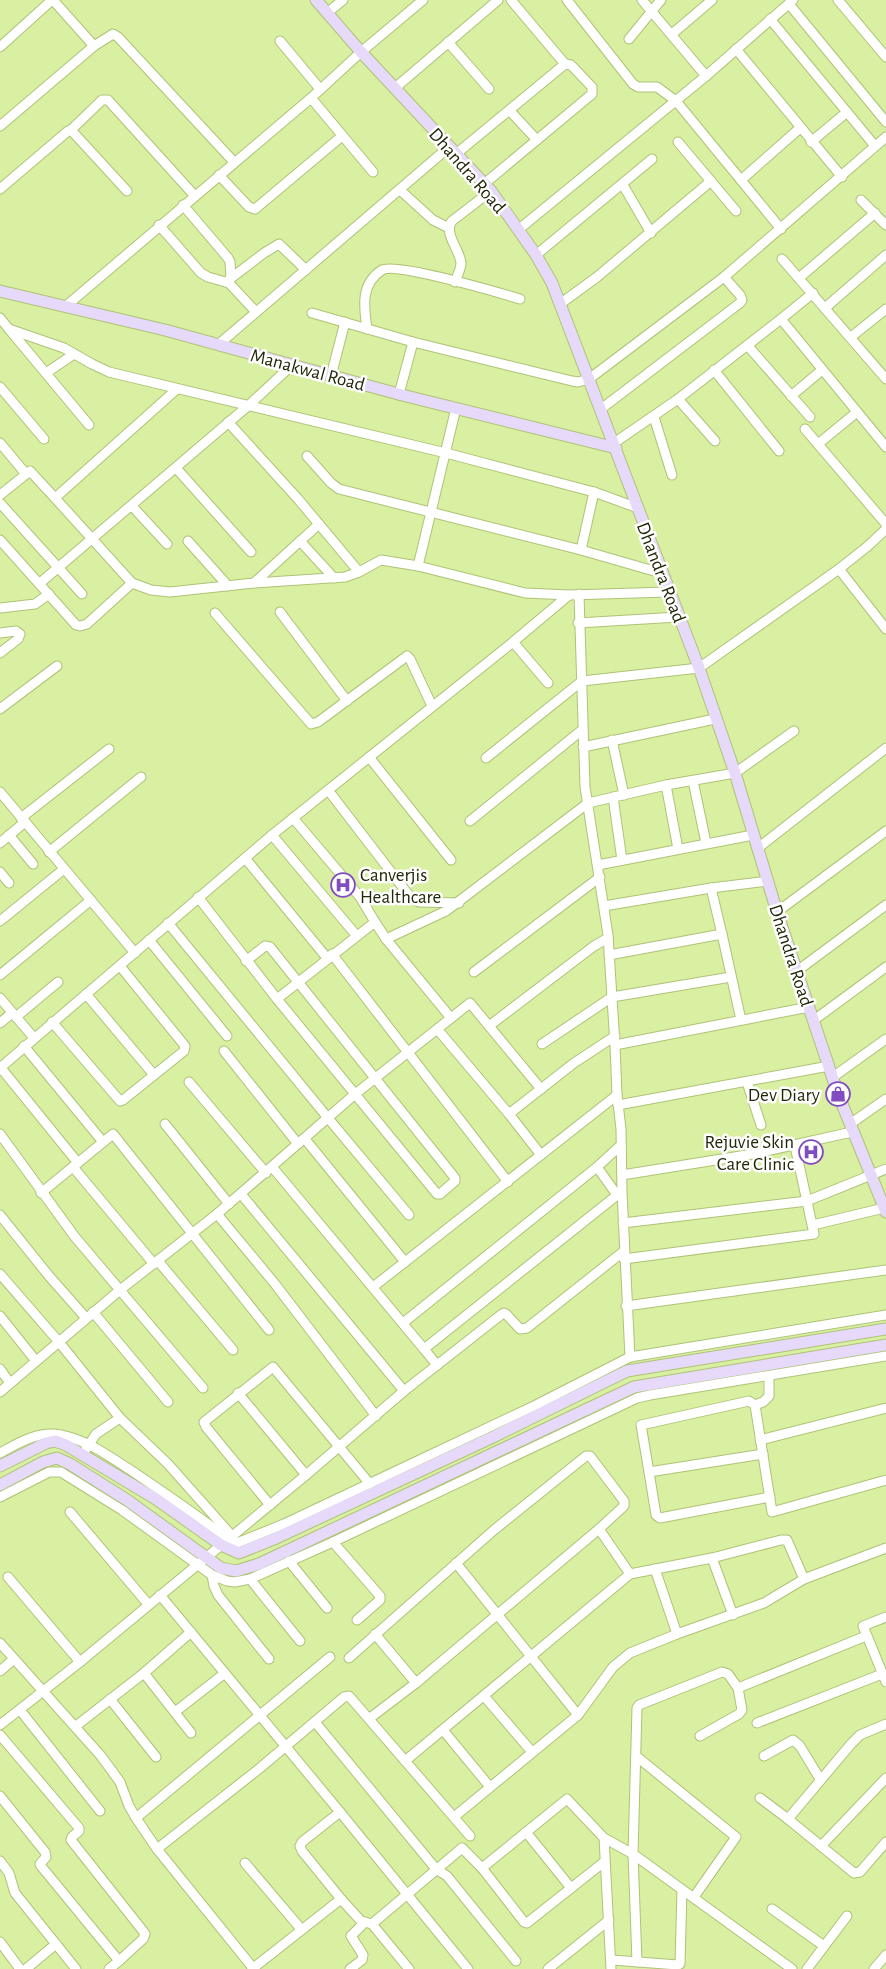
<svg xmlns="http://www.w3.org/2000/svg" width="886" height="1969" font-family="'Alegreya Sans',sans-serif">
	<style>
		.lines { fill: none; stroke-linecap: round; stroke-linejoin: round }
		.street-casing { stroke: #aec376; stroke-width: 11 }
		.secondary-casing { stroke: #aec376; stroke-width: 13 }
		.street { stroke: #fff; stroke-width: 9 }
		.secondary { stroke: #e6d9fa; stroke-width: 11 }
		.labels { text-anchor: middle; stroke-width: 5; stroke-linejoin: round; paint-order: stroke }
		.street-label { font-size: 19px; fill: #212808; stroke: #fff }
		.poi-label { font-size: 19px; fill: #212808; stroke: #fff; text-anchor: end }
	</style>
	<rect width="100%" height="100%" fill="#d9efa1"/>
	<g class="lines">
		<g class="street-casing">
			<g id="street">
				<polyline points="53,0 94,46"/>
				<polyline points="511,0 565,64"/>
				<polyline points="567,0 633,84 638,87 657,87 676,101 781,229"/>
				<polyline points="642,0 706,76"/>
				<polyline points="838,0 886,57"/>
				<polyline points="789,4 886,122"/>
				<polyline points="327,13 343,0"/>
				<polyline points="770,19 875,146"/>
				<polyline points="672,34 712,0"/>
				<polyline points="629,39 661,0"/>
				<polyline points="280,41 320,89"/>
				<polyline points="448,42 489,89"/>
				<polyline points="0,47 52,0"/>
				<polyline points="736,49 842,177"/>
				<polyline points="395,88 498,0"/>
				<polyline points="311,98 373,172"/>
				<polyline points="510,111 537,140"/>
				<polyline points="0,126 94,46 113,34 118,37 234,162"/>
				<polyline points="71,130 102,100 108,100 194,195"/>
				<polyline points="678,142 736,211"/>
				<polyline points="811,142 847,112"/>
				<polyline points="456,154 565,64 571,65 592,87 592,94 484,184"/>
				<polyline points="219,175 249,207 255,209 342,136"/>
				<polyline points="741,180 800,128"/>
				<polyline points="623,185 651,233"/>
				<polyline points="0,189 68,131 71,130 127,191"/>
				<polyline points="400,190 433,220 449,228"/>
				<polyline points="861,200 886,225"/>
				<polyline points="183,205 228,258 230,262 231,278"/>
				<polyline points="159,225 201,273 208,277 229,283 256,312"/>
				<polyline points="518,230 706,76 793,0"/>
				<polyline points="536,255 652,159"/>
				<polyline points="782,259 886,379"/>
				<polyline points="799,278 875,213"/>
				<polyline points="226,282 264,253 279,244 306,270"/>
				<path d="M455 282C457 276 461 269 461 263 460 250 443 233 452 221L491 191"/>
				<polyline points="560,304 597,277 711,181"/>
				<polyline points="66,306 311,98 361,52 423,0"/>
				<polyline points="825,308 886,255"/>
				<polyline points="312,313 413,342 572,381 578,382 589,379 724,277 886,137"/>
				<polyline points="0,318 9,329 64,348 92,364 109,372 446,453 594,492 638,508"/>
				<polyline points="781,319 813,293"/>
				<polyline points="9,329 89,425"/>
				<path d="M367 329C364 307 360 284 382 270 395 262 500 293 520 299"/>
				<polyline points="851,337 886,309"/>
				<polyline points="219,344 449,147"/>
				<polyline points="748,346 810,417"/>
				<polyline points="714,370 779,451"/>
				<polyline points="46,373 74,354"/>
				<polyline points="331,376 345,322"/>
				<polyline points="0,387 44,439"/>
				<polyline points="177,389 55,498 132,583 151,590 170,592 254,583 345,577 359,572 381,560 418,566"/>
				<polyline points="399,394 413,342"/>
				<polyline points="791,396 822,370"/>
				<polyline points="678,399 715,441"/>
				<polyline points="456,408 418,566 525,593 569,595 668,592"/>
				<polyline points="601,409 740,303 742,300 740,295 724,277"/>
				<polyline points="654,417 672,475"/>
				<polyline points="228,422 298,499 359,572"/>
				<polyline points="805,429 886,524"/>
				<polyline points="0,443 26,474"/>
				<polyline points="614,443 678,399 781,319 886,447"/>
				<polyline points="818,444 857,412"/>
				<polyline points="307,456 331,483 339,489 581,550 594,492"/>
				<polyline points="176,468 251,552"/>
				<polyline points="0,495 30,471 55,498"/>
				<polyline points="0,503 82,594"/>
				<polyline points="132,506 167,544"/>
				<polyline points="0,540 76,625 80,626 87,624 132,583"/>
				<polyline points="188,541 228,586"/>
				<polyline points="300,541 334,578"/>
				<polyline points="581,550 661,573"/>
				<polyline points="839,569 886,629"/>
				<polyline points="40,583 249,405 292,365"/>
				<polyline points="254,583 319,524"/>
				<polyline points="579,594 585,787 608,935 615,1045 617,1095 621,1129 622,1192 630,1357"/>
				<polyline points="0,608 35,604 49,594"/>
				<polyline points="280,612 347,701"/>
				<polyline points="215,613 311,724 318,722 407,656 410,659 432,706"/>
				<polyline points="578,623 678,617"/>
				<polyline points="0,633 16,631 20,634 18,639 0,653"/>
				<polyline points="513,642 548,683"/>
				<polyline points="0,709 57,666"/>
				<polyline points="612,740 624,795"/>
				<polyline points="583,747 715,719"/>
				<polyline points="369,757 451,860"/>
				<polyline points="486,758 582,681 699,668 839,569 868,546 886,529"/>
				<polyline points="693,781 706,843"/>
				<polyline points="666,785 678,849"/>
				<polyline points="328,790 411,898 419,902 459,903"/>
				<polyline points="0,792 135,953"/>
				<polyline points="613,797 622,860"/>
				<polyline points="21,818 109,749"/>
				<polyline points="293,818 360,897 375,922"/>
				<polyline points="470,821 582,730"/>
				<polyline points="9,835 33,864"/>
				<polyline points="272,835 356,935"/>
				<polyline points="0,843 25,822"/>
				<polyline points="758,848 886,748"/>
				<polyline points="49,852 141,777"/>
				<polyline points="245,858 327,958"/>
				<polyline points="598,865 753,835"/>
				<polyline points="0,872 9,883"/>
				<polyline points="711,888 722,934"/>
				<polyline points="198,897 277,999 375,922 386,939 451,1018"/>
				<polyline points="604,906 711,888 768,881"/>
				<polyline points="777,912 886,831"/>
				<polyline points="0,921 64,869"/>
				<polyline points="168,923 328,1118 409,1215"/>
				<polyline points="386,939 446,911 588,803 666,785 735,773 794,731"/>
				<polyline points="149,940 227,1036"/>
				<polyline points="332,954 508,1182"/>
				<polyline points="609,955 722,934 741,1020"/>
				<polyline points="246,961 265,946 270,947 455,1178 455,1181 440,1194 437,1194 277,999"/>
				<polyline points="797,971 886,905"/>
				<polyline points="474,972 600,877"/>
				<polyline points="0,975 91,900"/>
				<polyline points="86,994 154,1075"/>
				<polyline points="0,998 34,1038"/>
				<polyline points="16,1017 58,982"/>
				<polyline points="814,1020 886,967"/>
				<polyline points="52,1022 120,1101 123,1100 184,1051 185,1046 120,966"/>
				<polyline points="0,1023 12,1013"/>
				<polyline points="489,1026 594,946 608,938"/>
				<polyline points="438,1030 509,1114 541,1155"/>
				<polyline points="542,1044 612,997 731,977"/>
				<polyline points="615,1045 809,1007"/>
				<polyline points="24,1046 103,1142"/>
				<polyline points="224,1051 298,1144"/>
				<polyline points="0,1068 272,835 513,642 569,595"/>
				<polyline points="1,1068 78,1163"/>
				<polyline points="833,1077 886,1039"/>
				<polyline points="189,1082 266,1173"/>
				<polyline points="747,1082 761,1125"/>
				<polyline points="618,1105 829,1066"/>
				<polyline points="509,1114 574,1063 615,1036"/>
				<polyline points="165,1124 229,1204"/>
				<polyline points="850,1124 886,1099"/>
				<polyline points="0,1134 75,1237 203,1388"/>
				<polyline points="305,1139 405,1262 617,1095"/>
				<polyline points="73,1167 154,1264"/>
				<polyline points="597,1167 621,1145"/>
				<polyline points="273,1168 424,1349"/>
				<polyline points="622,1175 753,1154 852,1132"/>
				<polyline points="41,1193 113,1134 269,1330"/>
				<polyline points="241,1194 404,1391"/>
				<polyline points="217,1214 275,1284 376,1416"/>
				<polyline points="0,1215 49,1276 86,1318"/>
				<polyline points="623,1223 807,1201 886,1169"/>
				<polyline points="813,1225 884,1208"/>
				<polyline points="624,1259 814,1234 795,1146"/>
				<polyline points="158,1261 233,1350"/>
				<polyline points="0,1274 59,1342 120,1418 168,1464 232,1536"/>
				<polyline points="373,1287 405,1262"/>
				<polyline points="626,1306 886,1270"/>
				<polyline points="93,1312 168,1402"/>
				<polyline points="0,1316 36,1361"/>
				<polyline points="403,1323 597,1167 617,1195"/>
				<polyline points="437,1365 424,1349 621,1192"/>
				<polyline points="0,1369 10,1383"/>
				<polyline points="769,1376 769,1396 763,1402 755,1405 772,1512 886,1480"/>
				<polyline points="0,1392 120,1290 217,1214 354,1095 470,1003 541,1089"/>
				<polyline points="238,1393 306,1475"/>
				<polyline points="760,1440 886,1408"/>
				<polyline points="86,1449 96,1434 120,1418"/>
				<path d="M0 1453C18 1443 39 1430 61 1435 87 1440 110 1457 132 1471 166 1494 200 1517 232 1542L237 1543 284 1524 411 1464 536 1405 630 1357 886 1315"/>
				<polyline points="763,1454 649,1472 656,1515 660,1518 770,1497"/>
				<polyline points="649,1472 641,1425 749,1401 755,1405"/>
				<polyline points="0,1497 49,1472 61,1472 122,1510 212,1575 227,1581 235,1582 250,1579 333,1542 637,1398 650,1395 886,1356"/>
				<polyline points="270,1505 206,1427 204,1422 273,1367 370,1484"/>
				<polyline points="70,1512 148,1604"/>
				<polyline points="599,1529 630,1574"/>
				<polyline points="333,1542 380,1596 380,1600 357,1620"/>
				<polyline points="712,1558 733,1615"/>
				<polyline points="289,1561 327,1608"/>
				<polyline points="456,1563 578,1715"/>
				<polyline points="655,1569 677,1634"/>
				<polyline points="212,1575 214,1586 218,1595 269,1659"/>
				<polyline points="8,1577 80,1662"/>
				<polyline points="250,1579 300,1641"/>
				<polyline points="160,1595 340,1812 468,1969"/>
				<polyline points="886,1617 863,1626 886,1682"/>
				<polyline points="375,1634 416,1683"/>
				<polyline points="0,1643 101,1756 120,1782 129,1806 136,1818"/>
				<polyline points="349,1658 494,1530 586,1456 590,1456 624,1501 624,1506 599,1529 416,1683 370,1718"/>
				<polyline points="0,1671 14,1659"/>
				<polyline points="144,1673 191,1733"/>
				<polyline points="484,1696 532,1752"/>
				<polyline points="110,1699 156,1757"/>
				<polyline points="20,1710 100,1811"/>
				<polyline points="175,1712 225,1673"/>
				<polyline points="315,1722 436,1869 447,1876 516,1961"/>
				<polyline points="757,1723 882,1674"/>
				<polyline points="886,1724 860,1735 851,1744 788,1819 854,1873 860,1872 886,1842"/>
				<polyline points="0,1725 80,1662 306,1475 404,1391 502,1314 504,1313 506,1314 520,1329 527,1328 624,1251"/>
				<polyline points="76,1726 144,1673 191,1632"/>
				<polyline points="443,1730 490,1787"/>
				<polyline points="0,1735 79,1828 79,1831 72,1837 71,1840 143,1931 145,1934 143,1939 119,1961"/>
				<polyline points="700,1736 739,1714 742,1710 738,1688"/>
				<polyline points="636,1756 736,1837 694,1897"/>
				<polyline points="764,1756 793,1740 800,1746 820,1779"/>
				<polyline points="405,1761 630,1574 712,1558 781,1540 787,1540 804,1579 886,1548"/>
				<polyline points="0,1796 45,1852 46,1857 40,1864 41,1866 119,1961 109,1969"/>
				<polyline points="760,1798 788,1819"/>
				<polyline points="454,1817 578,1715 613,1667 630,1653 677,1634 764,1603 804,1579"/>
				<polyline points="526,1832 571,1888"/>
				<polyline points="821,1846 886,1778"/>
				<polyline points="157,1849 260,1768 344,1697 349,1696 470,1836"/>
				<polyline points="0,1861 9,1873 15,1893 76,1969"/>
				<polyline points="245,1863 301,1929"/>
				<polyline points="482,1868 567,1799 604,1838"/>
				<polyline points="341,1899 361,1921 372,1924 409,1969"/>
				<polyline points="772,1909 824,1946"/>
				<polyline points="372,1924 462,1848 482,1868 524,1922 527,1923 604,1862"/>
				<polyline points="0,1942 20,1969"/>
				<polyline points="612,1960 678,1965 680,1964 682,1890"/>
				<polyline points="637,1962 633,1854 637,1708 639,1705 722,1672 728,1674 738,1688 866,1636"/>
				<polyline points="253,1968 157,1849 136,1818 330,1657"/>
				<polyline points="26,1969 56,1944"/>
				<polyline points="252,1969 341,1899 302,1851 300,1846 302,1842 340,1812"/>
				<polyline points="350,1969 362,1960 363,1955 351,1936 365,1922"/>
				<polyline points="548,1969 609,1920"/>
				<polyline points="611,1969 604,1838 633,1854 792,1969"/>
				<polyline points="807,1969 847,1916"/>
				<polyline points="874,1969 886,1955"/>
			</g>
		</g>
		<g class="secondary-casing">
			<g id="secondary">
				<polyline points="316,0 361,52 491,191 536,255 552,283 699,668 735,773 777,912 838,1094 886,1212"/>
				<polyline points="0,291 165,330 402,395 616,448"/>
				<polyline points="0,1466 46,1443 55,1441 66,1445 156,1499 221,1545 239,1553 274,1539 495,1436 627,1371 886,1329"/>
				<polyline points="0,1485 43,1462 57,1458 70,1464 127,1500 221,1568 236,1571 259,1564 634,1387 886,1345"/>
			</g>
		</g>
		<use href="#street" class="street"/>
		<use href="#secondary" class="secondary"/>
	</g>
	<defs>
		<g id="hospital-ring" transform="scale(1.25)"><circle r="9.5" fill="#fff" stroke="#814bc2" stroke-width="1.5"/><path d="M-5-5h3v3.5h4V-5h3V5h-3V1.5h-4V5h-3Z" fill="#814bc2"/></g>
		<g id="shop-ring" transform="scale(1.25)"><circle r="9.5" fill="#fff" stroke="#814bc2" stroke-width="1.5"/><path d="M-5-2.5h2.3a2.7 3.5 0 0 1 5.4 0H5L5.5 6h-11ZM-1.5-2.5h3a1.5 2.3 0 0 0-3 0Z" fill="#814bc2"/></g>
	</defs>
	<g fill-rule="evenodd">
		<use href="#hospital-ring" x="343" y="885"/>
		<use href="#shop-ring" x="838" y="1094"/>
		<use href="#hospital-ring" x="811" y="1152"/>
	</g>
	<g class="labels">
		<g class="street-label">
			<text transform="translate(468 170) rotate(49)" y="7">Dhandra Road</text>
			<text transform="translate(308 369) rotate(15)" y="7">Manakwal Road</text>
			<text transform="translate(662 572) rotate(69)" y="7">Dhandra Road</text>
			<text transform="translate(792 955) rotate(72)" y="7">Dhandra Road</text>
		</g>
		<g class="poi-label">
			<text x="360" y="881" text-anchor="start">Canverjis<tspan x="360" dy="22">Healthcare</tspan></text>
			<text x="820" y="1101">Dev Diary</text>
			<text x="794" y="1148">Rejuvie Skin<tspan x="794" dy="22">Care Clinic</tspan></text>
		</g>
	</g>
</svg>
